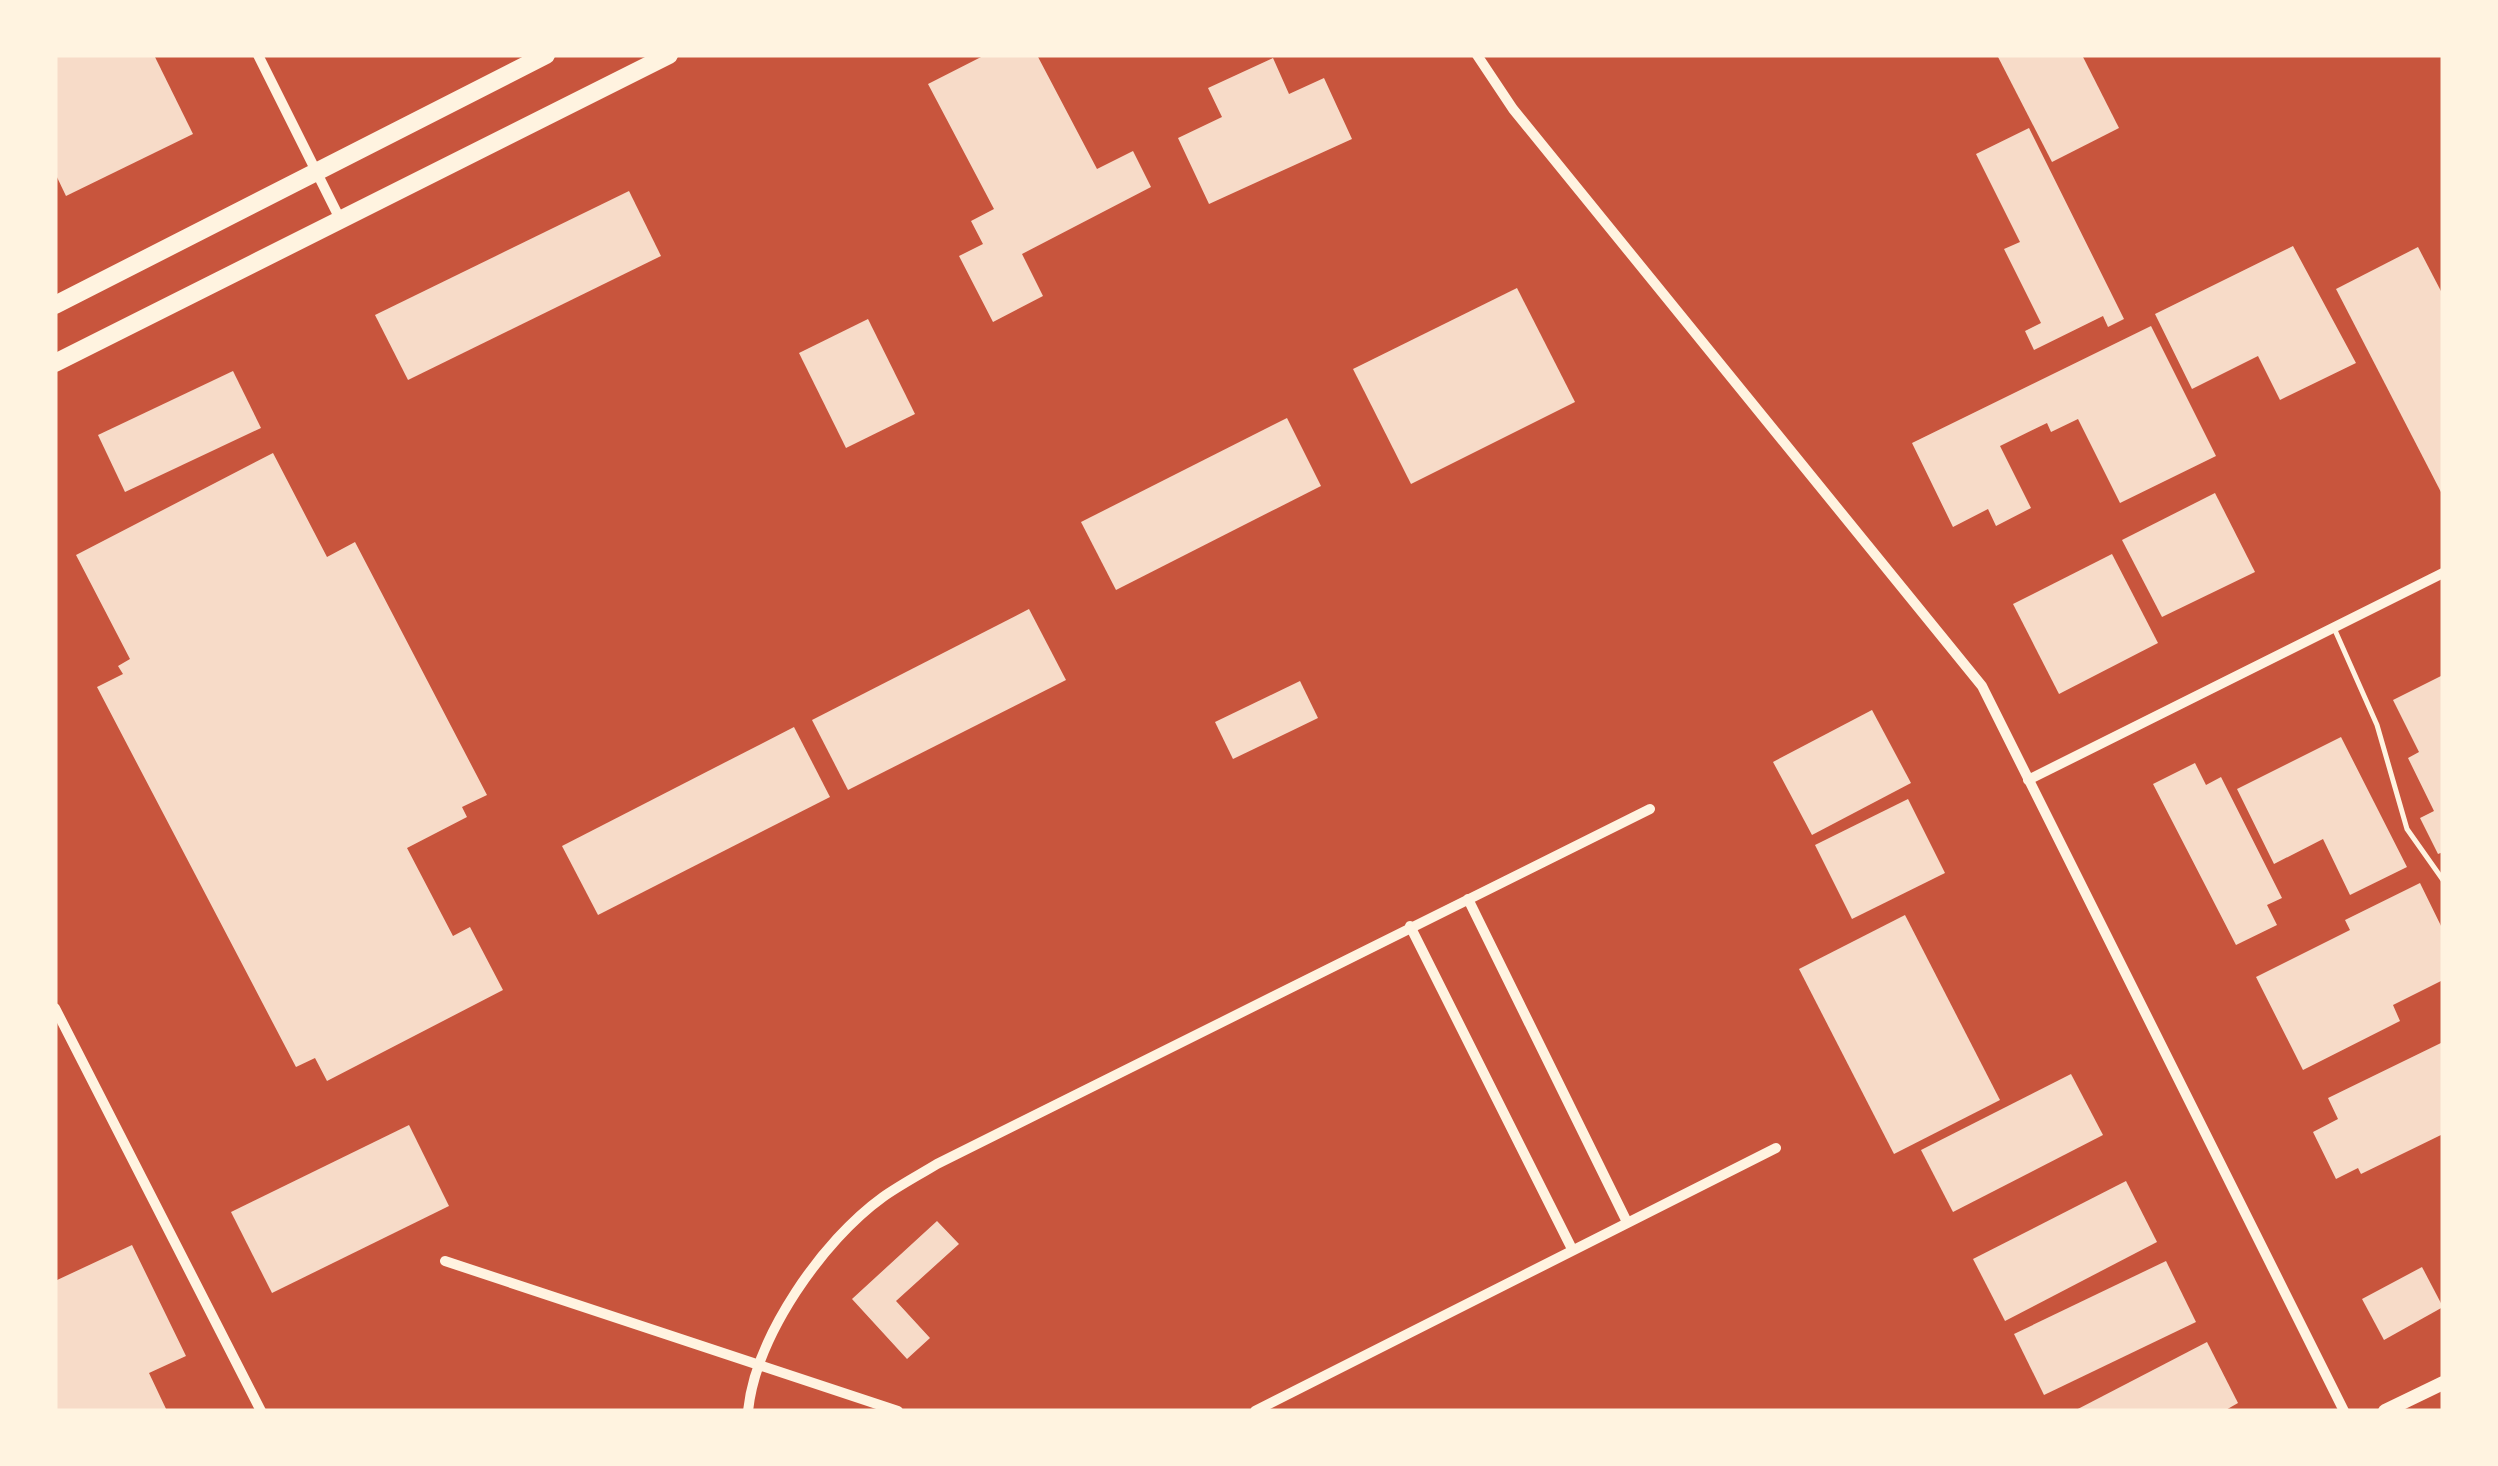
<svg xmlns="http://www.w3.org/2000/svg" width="2498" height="1466" font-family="Arial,sans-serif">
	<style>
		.building { fill: #f7dbc8 }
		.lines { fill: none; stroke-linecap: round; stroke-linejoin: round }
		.service { stroke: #fff3e0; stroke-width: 5 }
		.minor { stroke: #fff3e0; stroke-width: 10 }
		.tertiary { stroke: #fff3e0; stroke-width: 14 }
		.primary { stroke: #fff3e0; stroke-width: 18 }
	</style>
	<rect width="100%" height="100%" fill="#c8553d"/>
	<g class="building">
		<polygon points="55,55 154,55 193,134 66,196 55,173"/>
		<polygon points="985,55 1037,55 1097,169 1133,151 1151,187 1022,254 1043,296 993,322 959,256 983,244 971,221 994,209 928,84"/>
		<polygon points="1997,55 2082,55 2119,128 2052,162"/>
		<polygon points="1273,58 1289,94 1324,78 1352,139 1209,204 1178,138 1222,117 1208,88"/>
		<polygon points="2029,128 2124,319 2108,327 2103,316 2034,350 2025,331 2041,323 2004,249 2020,242 1976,154"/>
		<polygon points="629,191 661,256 408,380 375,315"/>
		<polygon points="2293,246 2356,363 2280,400 2258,356 2192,389 2155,314"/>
		<polygon points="2418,247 2443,295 2443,496 2336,289"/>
		<polygon points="1517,288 1575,402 1411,484 1353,369"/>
		<polygon points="868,319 915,414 846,448 799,353"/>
		<polygon points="2151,326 2216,456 2120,503 2078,419 2051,432 2047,423 2000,446 2031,508 1996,526 1988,509 1953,527 1912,443"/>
		<polygon points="233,371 261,428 125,492 98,435"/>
		<polygon points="1287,418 1321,486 1116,590 1081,522"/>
		<polygon points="273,453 327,557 355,542 487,795 462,807 467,817 407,848 453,936 470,927 503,990 327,1081 315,1058 296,1067 97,687 123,674 118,666 130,659 76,555"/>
		<polygon points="2215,493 2255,572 2162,617 2122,540"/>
		<polygon points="2112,554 2158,643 2059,694 2013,604"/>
		<polygon points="1029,609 1066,680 848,790 812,720"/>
		<polygon points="2443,675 2443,852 2438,854 2420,818 2434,811 2408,758 2419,752 2393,700"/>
		<polygon points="1300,681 1318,718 1233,759 1215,722"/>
		<polygon points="1872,710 1911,783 1812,835 1773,762"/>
		<polygon points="794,727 830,797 598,915 562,846"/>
		<polygon points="2341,737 2407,867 2350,895 2323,839 2274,864 2237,789"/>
		<polygon points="2195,763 2206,785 2221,777 2282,898 2267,905 2277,925 2236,945 2153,784"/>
		<polygon points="1908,799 1945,873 1852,919 1815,845"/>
		<polygon points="2420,883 2443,930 2443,980 2393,1005 2400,1021 2303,1070 2256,977 2350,930 2345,920"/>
		<polygon points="1905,915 2000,1100 1894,1154 1799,969"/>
		<polygon points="2443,1042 2443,1134 2361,1174 2358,1168 2336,1179 2313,1132 2338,1119 2328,1098"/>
		<polygon points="2071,1074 2103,1135 1953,1212 1921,1150"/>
		<polygon points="409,1125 449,1206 272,1293 231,1212"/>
		<polygon points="2126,1181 2157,1242 2005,1321 1973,1259"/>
		<polygon points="937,1221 959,1244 896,1301 930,1338 907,1359 852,1299"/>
		<polygon points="132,1245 186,1356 149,1373 167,1411 55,1411 55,1281"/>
		<polygon points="2166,1261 2196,1322 2044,1395 2014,1334"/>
		<polygon points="2422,1267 2443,1307 2384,1340 2362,1299"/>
		<polygon points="2207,1342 2238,1403 2224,1411 2074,1411"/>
	</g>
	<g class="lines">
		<polyline class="service" points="2334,628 2377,725 2407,829 2443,880"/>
		<g class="minor">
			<polyline points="258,55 341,221"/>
			<polyline points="1477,55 1513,109 1982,686 2344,1411"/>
			<polyline points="2028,780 2443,573"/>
			<polyline points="1468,899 1627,1222"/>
			<polyline points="1410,926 1572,1249"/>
			<polyline points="55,1008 261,1411"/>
			<polyline points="445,1261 898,1411"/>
			<path d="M748 1411C756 1336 822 1241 883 1197 900 1185 919 1175 937 1164L1650 809"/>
			<polyline points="1255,1411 1776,1148"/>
		</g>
		<polyline class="tertiary" points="2385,1411 2443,1383"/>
		<g class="primary">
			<polyline points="55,305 546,55"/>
			<polyline points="55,363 669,55"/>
		</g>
	</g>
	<rect width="2498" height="1466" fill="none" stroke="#fff3e0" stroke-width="115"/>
</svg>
